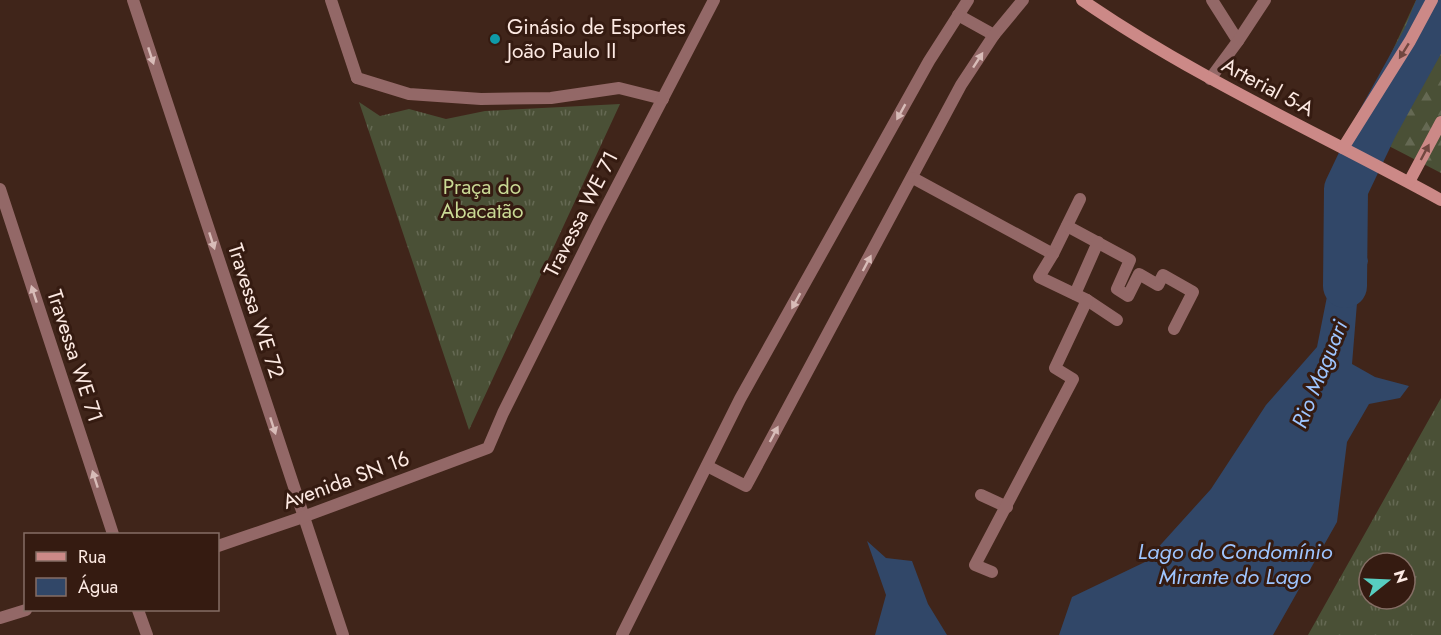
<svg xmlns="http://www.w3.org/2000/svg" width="1441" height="635" font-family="Jost,sans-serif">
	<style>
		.grass { fill: url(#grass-tufts); fill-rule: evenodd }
		.forest { fill: url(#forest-firs) }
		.water { fill: #314768 }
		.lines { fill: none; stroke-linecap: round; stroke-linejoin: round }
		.river { stroke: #314768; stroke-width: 44 }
		.lane { stroke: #936867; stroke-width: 12 }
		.street { stroke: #936867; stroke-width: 12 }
		.secondary { stroke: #cc8987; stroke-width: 12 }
		.oneway { fill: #714740 }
		.oneway2 { fill: #d8bcb8 }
		.culture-dot { fill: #0f9aa8; stroke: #351b11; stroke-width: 2 }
		.labels { text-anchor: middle; stroke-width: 6; stroke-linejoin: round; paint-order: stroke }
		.poi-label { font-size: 21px; fill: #fdeae3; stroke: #351b11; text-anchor: start }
		.street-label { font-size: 21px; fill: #fdeae3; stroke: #351b11 }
		.park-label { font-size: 21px; fill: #c9d994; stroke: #351b11 }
		.water-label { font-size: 22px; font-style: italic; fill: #9ec5ff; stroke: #351b11 }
	</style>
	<defs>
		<pattern id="grass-tufts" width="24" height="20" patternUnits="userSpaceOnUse" patternTransform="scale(1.5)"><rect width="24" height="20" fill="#4a5036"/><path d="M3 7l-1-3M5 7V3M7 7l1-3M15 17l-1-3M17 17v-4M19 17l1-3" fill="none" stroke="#656953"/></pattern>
		<pattern id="forest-firs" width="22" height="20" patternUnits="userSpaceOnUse" patternTransform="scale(1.5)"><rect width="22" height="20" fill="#4a5036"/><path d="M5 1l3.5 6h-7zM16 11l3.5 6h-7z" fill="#656953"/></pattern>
	</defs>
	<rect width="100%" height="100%" fill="#40251a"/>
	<g class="grass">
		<polygon points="359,102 380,116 409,109 446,119 485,111 620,104 469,430"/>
		<path d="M1441 398V635H1308ZM1369 563H1405V599H1369Z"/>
	</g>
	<polygon class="forest" points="1416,0 1441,0 1441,173 1356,129"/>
	<g class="water">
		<polygon points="1346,227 1361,235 1368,261 1357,303 1352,364 1375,377 1409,386 1400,398 1369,404 1347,442 1337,522 1273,635 1059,635 1072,597 1145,562 1211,489 1266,405 1317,347 1337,246"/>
		<polygon points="867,541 886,558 912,561 928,604 947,635 875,635 886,595"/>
	</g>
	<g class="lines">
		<polyline class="river" points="1345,286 1346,189 1376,126 1424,39 1440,0"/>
		<g class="lane">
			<polyline points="958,15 994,35"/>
			<polyline points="357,78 409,94 481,99 551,98 619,88 663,99"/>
			<polyline points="707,466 746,486 961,85 994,35 1023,0"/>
			<polyline points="622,635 740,399 929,61 968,0"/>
		</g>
		<g class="street">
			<polyline points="133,0 343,635"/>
			<polyline points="331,0 357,78"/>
			<polyline points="1212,0 1238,41"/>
			<polyline points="1210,79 1238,41 1265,0"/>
			<polyline points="913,178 1053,254 1080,199"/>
			<polyline points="0,189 113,534"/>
			<polyline points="1067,226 1130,260 1117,289 1128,296 1139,274 1158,285 1163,275 1193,292 1174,329"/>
			<polyline points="1075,294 1098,242"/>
			<polyline points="1087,300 1117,320"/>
			<polyline points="981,495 1007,507"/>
			<polyline points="218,546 303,517 488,448 503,413 598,223 714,0"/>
			<polyline points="992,572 975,565 1073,379 1055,368 1087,300 1039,277 1053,254"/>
			<polyline points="138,610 147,635"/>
			<polyline points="0,618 26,610"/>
		</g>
		<g class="secondary">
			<path d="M1082 0C1195 78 1321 134 1441 200"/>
			<polyline points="1343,148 1410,41 1432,0"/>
			<polyline points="1409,182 1441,122"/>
		</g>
	</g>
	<defs><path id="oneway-solid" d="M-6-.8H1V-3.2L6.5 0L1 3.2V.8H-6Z" transform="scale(1.5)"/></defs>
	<g class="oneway">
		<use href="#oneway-solid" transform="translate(1404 51) rotate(122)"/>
		<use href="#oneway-solid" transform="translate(1425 152) rotate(-62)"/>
	</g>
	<g class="oneway2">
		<use href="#oneway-solid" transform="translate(151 56) rotate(72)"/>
		<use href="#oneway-solid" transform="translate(978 60) rotate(-57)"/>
		<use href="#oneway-solid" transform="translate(901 112) rotate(119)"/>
		<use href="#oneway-solid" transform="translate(212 241) rotate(72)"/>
		<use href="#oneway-solid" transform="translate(867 263) rotate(-62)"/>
		<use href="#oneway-solid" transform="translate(34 294) rotate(-108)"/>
		<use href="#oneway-solid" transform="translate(796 301) rotate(119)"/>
		<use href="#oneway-solid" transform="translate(273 426) rotate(72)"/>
		<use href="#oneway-solid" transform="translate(774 434) rotate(-62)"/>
		<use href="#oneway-solid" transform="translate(95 479) rotate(-108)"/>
	</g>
	<circle class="culture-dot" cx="495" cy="39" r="6"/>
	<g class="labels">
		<g class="poi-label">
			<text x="507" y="34">Ginásio de Esportes<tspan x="507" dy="24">João Paulo II</tspan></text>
		</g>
		<g class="street-label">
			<text transform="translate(1268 87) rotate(28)" y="7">Arterial 5-A</text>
			<text transform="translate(581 214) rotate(-63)" y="7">Travessa WE 71</text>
			<text transform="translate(256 311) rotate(72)" y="7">Travessa WE 72</text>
			<text transform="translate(75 356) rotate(72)" y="7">Travessa WE 71</text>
			<text transform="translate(346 480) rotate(-20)" y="7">Avenida SN 16</text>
		</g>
		<g class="park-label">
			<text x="482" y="194">Praça do<tspan x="482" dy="24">Abacatão</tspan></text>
		</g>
		<g class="water-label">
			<text transform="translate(1319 374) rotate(-68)" y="8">Rio Maguari</text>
			<text x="1235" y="559">Lago do Condomínio<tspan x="1235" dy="25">Mirante do Lago</tspan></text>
		</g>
	</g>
	<rect x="24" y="533" width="195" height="78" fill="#351b11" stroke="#856e65" stroke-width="1.5"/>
	<rect x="36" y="552" width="30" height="9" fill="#cc8987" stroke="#856e65" stroke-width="1.5"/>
	<text x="78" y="563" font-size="18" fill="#fdeae3">Rua</text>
	<rect x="36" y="578" width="30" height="18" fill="#314768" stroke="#856e65" stroke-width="1.5"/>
	<text x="78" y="593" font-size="18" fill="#fdeae3">Água</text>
	<g transform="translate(1387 581) rotate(72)"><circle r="28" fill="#351b11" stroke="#856e65" stroke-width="1.5"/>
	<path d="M0-4.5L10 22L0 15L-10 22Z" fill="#57cec1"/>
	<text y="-9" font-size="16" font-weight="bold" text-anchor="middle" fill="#fdeae3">N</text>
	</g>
</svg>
